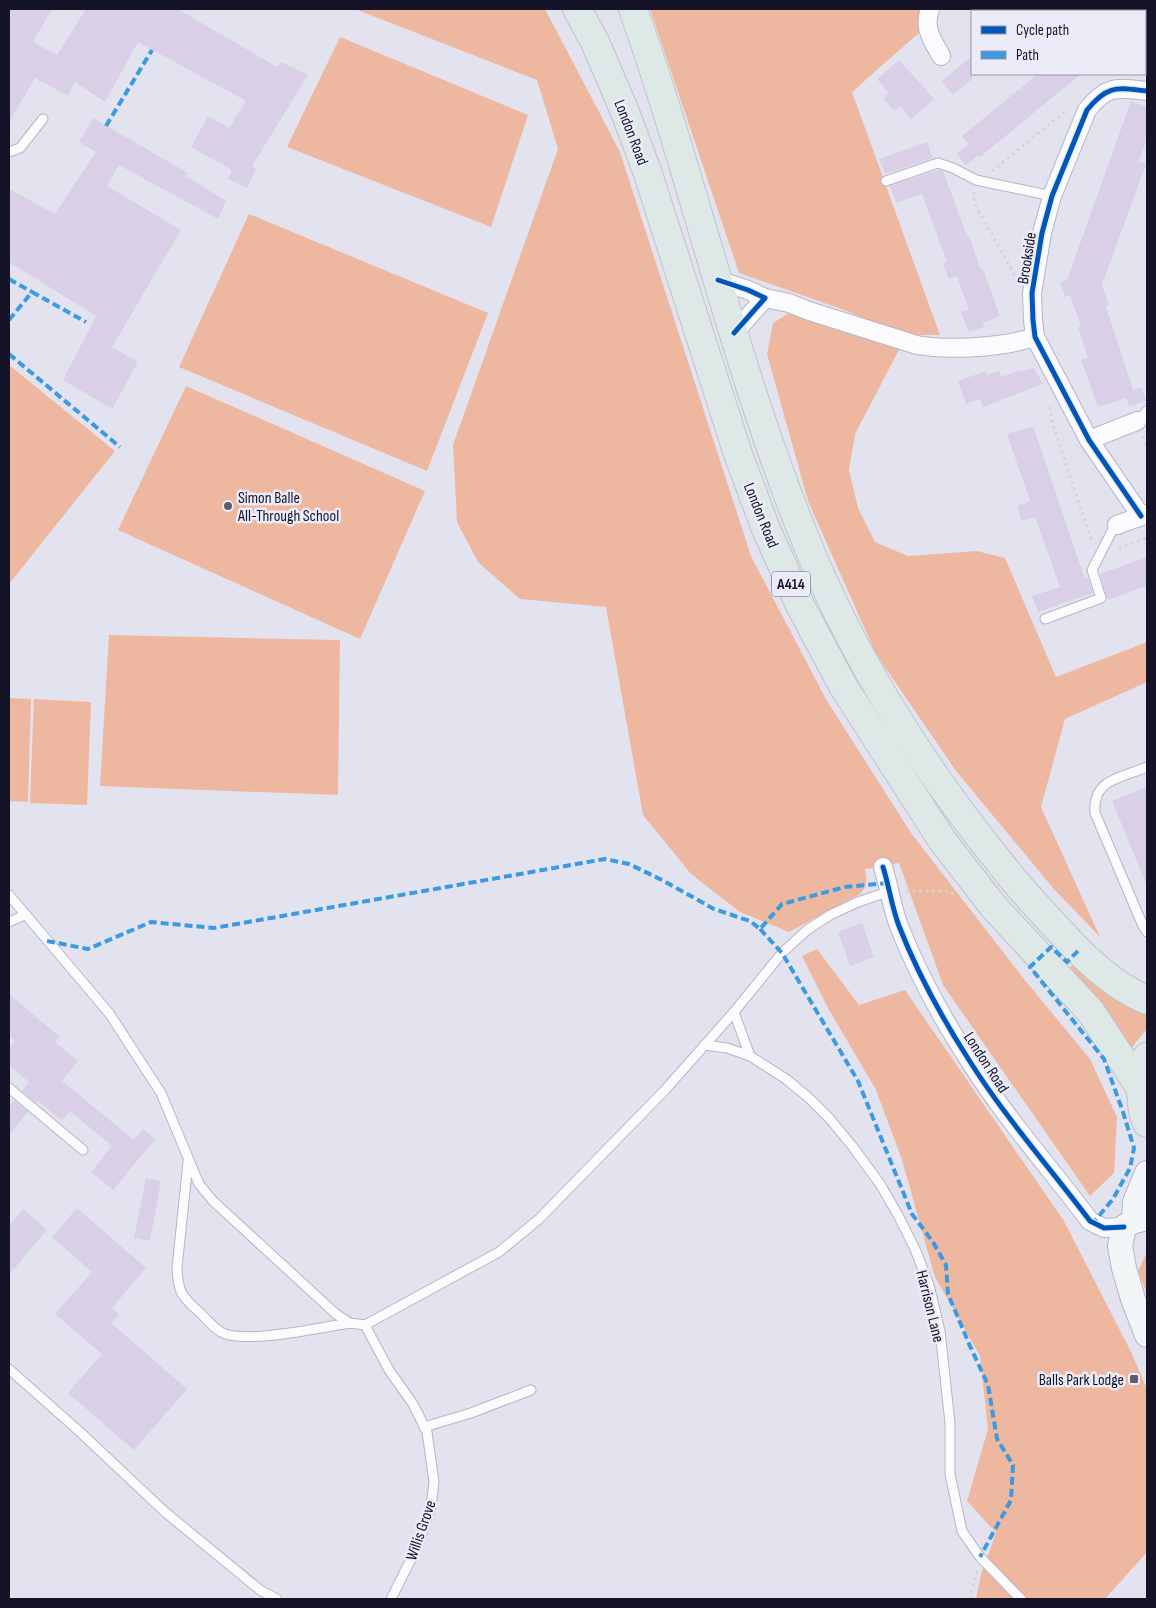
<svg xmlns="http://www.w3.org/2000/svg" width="1156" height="1608" font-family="'Sofia Sans Condensed',sans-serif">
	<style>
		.green { fill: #eeb8a0 }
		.building { fill: #d9d0e7 }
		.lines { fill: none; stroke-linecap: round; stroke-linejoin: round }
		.lane-casing { stroke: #b6b5c5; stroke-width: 11 }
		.street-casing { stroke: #b6b5c5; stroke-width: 20 }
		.secondary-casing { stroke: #b6b5c5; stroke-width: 26 }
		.highway-casing { stroke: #c1c1ca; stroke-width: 30 }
		.path { stroke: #d4d4d8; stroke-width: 3; stroke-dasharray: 2.5 4; stroke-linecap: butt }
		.lane { stroke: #fbfbfd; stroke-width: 9 }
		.street { stroke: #fbfbfd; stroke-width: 18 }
		.secondary { stroke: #f2f6f6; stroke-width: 24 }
		.highway { stroke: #dee9e7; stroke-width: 28 }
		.quiet { stroke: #3b9ae0; stroke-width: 4; stroke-dasharray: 8 4; stroke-linecap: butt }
		.cycleway-casing { stroke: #ececf8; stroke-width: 8 }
		.cycleway { stroke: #0057b8; stroke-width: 5 }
		.poi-dot { fill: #5d5c6e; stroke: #ececf8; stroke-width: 2 }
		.labels { text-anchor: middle; stroke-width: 5; stroke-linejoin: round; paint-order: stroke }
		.shield { fill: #ececf8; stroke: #565466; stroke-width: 1 }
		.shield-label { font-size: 15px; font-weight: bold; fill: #151328 }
		.street-label { font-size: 16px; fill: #151328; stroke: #ececf8 }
		.poi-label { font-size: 16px; fill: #151328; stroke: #ececf8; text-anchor: start }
	</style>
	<rect width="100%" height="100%" fill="#e3e3f0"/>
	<g class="green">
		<path d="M355 9H545L620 152 751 556 827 701 911 833 1024 979 1090 1059 1117 1117 1114 1173 1090 1196 943 985 899 863 865 869C867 880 868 885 860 894L789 932 740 912 691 874 643 815 606 607 520 599 478 562 457 522 453 445 558 149 537 80Z"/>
		<polygon points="650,9 924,9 920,32 852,92 940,335 907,335 844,310 739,273"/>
		<polygon points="340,37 528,115 491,227 287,147"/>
		<polygon points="249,214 488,313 427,471 179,367"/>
		<polygon points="791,312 900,348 855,434 849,470 858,508 875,542 908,556 977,551 1005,558 1056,677 1147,642 1147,682 1065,719 1041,807 1100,937 1053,888 956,771 876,654 808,501 767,354 773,323"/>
		<polygon points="9,365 115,451 9,584"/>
		<polygon points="186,386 425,491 360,639 118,530"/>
		<polygon points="109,635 340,640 338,795 100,786"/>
		<polygon points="9,698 31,699 28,802 9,801"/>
		<polygon points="34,699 91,702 87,805 30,803"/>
		<polygon points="817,949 859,1005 905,990 1064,1221 1131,1352 1147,1389 1147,1552 1105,1599 976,1599 981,1574 996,1533 967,1501 988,1429 980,1356 935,1277 902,1160 876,1090 828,1008 802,956"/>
		<polygon points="1075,963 1147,1011 1147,1029 1135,1043 1129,1054 1066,971"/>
		<polygon points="1147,1252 1147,1294 1138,1271"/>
	</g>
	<g class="building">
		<polygon points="9,9 52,9 33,42 57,55 86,9 178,9 277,67 281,62 308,75 252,166 256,169 247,188 228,179 232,170 191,147 208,116 229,128 246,101 138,42 105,102 75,82 68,96 35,78 9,122"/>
		<polygon points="972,56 972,79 953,95 942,81"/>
		<polygon points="899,60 934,99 911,119 900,106 894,111 883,98 889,93 877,79"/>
		<polygon points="1038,74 1081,74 980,157 978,155 966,166 957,154 969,144 962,136"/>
		<polygon points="1131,101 1147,107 1147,138 1139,161 1146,164 1102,285 1109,305 1106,306 1133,390 1141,387 1146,401 1129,406 1126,398 1098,407 1081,360 1088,358 1078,327 1081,326 1070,295 1065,297 1060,282 1067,280"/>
		<polygon points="93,118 188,173 186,176 226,201 218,219 119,165 107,186 181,230 112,347 138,362 112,409 63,380 96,316 9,262 9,189 55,214 96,152 79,142"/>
		<polygon points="927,142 933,158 885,174 879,159"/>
		<polygon points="938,170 943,171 967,236 969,236 981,270 983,269 1000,316 983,323 984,327 969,332 961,312 969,310 957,276 949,279 943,263 947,262 922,194 896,203 890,186"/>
		<polygon points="1034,368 1043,384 983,407 980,399 966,404 958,381 986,371 987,375 999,371 1001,377 1020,370 1021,372"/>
		<polygon points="1033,426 1085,579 1088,578 1093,593 1038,612 1032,596 1060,587 1035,517 1022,521 1017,506 1030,501 1007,434"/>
		<polygon points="1147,557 1147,586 1107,600 1100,574"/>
		<polygon points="1147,787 1147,886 1112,801"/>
		<polygon points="862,923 874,957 850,966 838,932"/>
		<polygon points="9,994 60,1037 55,1042 78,1061 62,1081 134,1140 143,1129 155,1139 113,1190 91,1172 112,1146 70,1111 62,1121 38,1101 36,1103 22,1091 29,1082 9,1065 9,1048 15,1041 9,1035"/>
		<polygon points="14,1100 28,1112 9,1135 9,1107"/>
		<polygon points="146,1178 161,1181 150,1241 134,1238"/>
		<polygon points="77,1208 146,1268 112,1308 119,1314 111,1323 187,1389 134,1450 68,1393 102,1354 55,1314 92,1272 52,1237"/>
		<polygon points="23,1209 47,1230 9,1275 9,1226"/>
	</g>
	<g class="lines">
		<g class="lane-casing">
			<g id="lane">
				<polyline points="9,152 20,148 43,119"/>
				<polyline points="886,181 938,163 953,168 976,180 1052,196"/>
				<polyline points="1137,421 1147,411"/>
				<polyline points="1045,619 1101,598 1092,570 1112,531 1117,525"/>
				<path d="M1147 767C1121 778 1092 779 1095 813L1143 926 1147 932"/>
				<polyline points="9,895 109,1013 161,1093 199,1184 213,1201 336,1314 350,1323 365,1325 499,1252 539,1219 665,1090 734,1012 782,953 807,930 830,915 858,902 890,891"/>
				<polyline points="9,922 25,915"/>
				<polyline points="734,1012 750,1056"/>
				<polyline points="704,1045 727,1048 750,1056 786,1079 809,1098 830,1119 853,1147 880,1184 898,1215 915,1249 929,1285 940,1331 950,1423 950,1474 962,1531 980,1557 1021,1599"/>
				<polyline points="9,1088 83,1150"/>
				<path d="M188 1162 177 1268C178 1291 181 1296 198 1311 205 1317 212 1327 221 1332 242 1345 323 1327 350 1323"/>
				<polyline points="365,1325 389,1370 413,1404 427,1432 434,1482 431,1507 418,1545 391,1599"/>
				<polyline points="9,1369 80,1432 165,1512 260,1590 277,1599"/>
				<polyline points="424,1427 471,1413 531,1390"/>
			</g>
		</g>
		<g class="street-casing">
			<g id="street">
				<path d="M930 9C923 28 932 39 941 56"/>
				<polyline points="718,280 748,290 765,298 734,333"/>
				<path d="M765 298 789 303 809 311 917 345C951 351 1003 347 1035 337"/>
				<polyline points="1089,440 1137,421"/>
				<path d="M1141 516 1089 440 1035 337 1033 320 1032 293 1042 233 1052 196 1087 110C1108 84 1117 88 1147 91"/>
				<polyline points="1117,525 1147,514"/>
				<path d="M883 867C889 886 892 908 899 926 917 972 942 1018 969 1060 1004 1116 1050 1168 1090 1221L1104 1228 1124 1227"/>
			</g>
		</g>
		<g class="secondary-casing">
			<g id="secondary">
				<polyline points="1147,1218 1134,1221 1124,1227 1120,1246 1124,1268 1133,1299 1147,1335"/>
				<polyline points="1134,1221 1135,1202 1147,1173"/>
			</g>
		</g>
		<g class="highway-casing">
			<g id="highway">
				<polyline points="577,9 595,42 625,112 648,174 738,454 766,529 801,607 843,686 942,840 993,906 1091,1012 1140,1087"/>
				<path d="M633 9C693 178 732 354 798 521 847 649 922 768 1009 874 1023 892 1039 908 1054 925 1082 955 1109 984 1147 1000"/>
				<path d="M1147 1057 1145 1060C1142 1081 1138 1103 1147 1123"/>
			</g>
		</g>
		<g class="path">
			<polyline points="992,171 1067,110"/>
			<polyline points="974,192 974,201 978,210 1013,272 1016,280"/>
			<polyline points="1050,407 1051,419 1092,542"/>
			<polyline points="1143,436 1147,447"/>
			<polyline points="1119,548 1147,538"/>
			<polyline points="906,891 948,891 954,894"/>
			<polyline points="970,1599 977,1571"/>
		</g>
		<use href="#lane" class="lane"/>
		<use href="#street" class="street"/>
		<use href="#secondary" class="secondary"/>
		<use href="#highway" class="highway"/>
		<g class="quiet">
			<polyline points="106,126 152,50"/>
			<polyline points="9,279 32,292"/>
			<polyline points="9,320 32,292 86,322"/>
			<polyline points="9,354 120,447"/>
			<polyline points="760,929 782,953 858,1081 912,1214 933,1242 946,1265 948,1294 970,1346 988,1385 997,1439 1013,1465 1011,1500 980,1557"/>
			<polyline points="47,941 88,949 151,922 214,928 605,859 629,864 662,880 714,909 750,921 760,929 782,904 845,887 888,883"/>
			<polyline points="1078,951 1067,962 1051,947 1030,967 1104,1059 1123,1112 1134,1148 1130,1168 1113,1199 1093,1223"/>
		</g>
		<g class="cycleway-casing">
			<g id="cycleway">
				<polyline points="718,280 748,290 765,298 734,333"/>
				<path d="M1141 516 1089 440 1035 337 1033 320 1032 293 1042 233 1052 196 1087 110C1108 84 1117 88 1147 91"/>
				<path d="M883 867C889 886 892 908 899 926 917 972 942 1018 969 1060 1004 1116 1050 1168 1090 1221L1104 1228 1124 1227"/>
			</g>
		</g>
		<use href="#cycleway" class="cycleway"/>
	</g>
	<g class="poi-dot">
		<circle cx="228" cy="506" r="5"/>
		<rect x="1129" y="1374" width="10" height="10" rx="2.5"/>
	</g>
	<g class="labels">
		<rect class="shield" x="772" y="571.5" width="38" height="25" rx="4"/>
		<g class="shield-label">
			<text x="791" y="589">A414</text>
		</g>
		<g class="street-label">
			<text transform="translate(632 132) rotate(69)" y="6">London Road</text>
			<text transform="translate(1026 258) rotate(-81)" y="6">Brookside</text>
			<text transform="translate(762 515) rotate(68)" y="6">London Road</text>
			<text transform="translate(987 1062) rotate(57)" y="6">London Road</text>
			<text transform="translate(931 1306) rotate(76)" y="6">Harrison Lane</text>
			<text transform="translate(420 1530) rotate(-71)" y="6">Willis Grove</text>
		</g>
		<g class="poi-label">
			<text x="238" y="503">Simon Balle<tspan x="238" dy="18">All-Through School</tspan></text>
			<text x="1124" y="1385" text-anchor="end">Balls Park Lodge</text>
		</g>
	</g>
	<rect width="1156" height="1608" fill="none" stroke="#151328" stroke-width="20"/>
	<rect x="971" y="10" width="175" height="65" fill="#ececf8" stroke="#9695a5"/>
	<rect x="981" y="26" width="25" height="8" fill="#0057b8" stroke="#9695a5"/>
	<text x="1016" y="35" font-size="15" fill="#151328">Cycle path</text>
	<rect x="981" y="51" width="25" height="8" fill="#3b9ae0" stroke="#9695a5"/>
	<text x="1016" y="60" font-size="15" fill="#151328">Path</text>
</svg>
